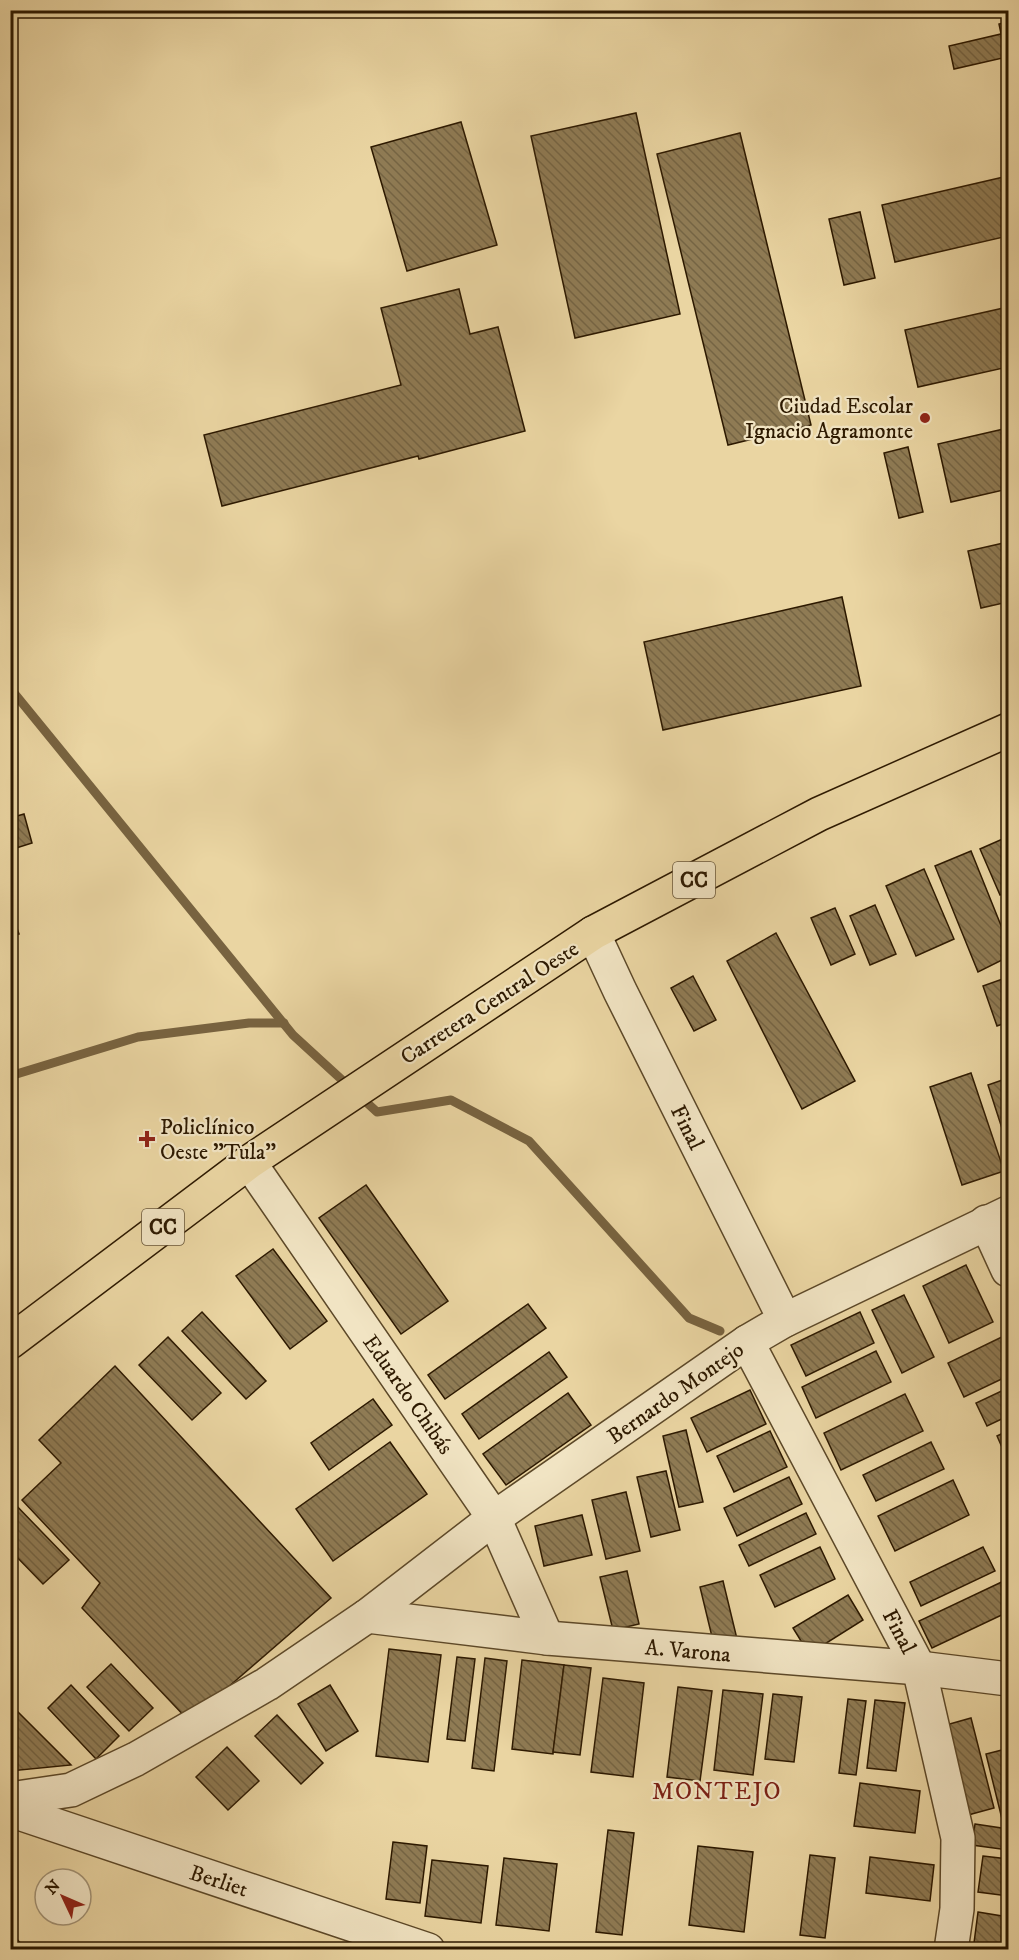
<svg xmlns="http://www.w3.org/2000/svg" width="1019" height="1960" font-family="'IM FELL DW Pica',serif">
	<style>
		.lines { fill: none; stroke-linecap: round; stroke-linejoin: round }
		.stream { stroke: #786340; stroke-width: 9 }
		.building { fill: url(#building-back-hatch); stroke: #2d1900; stroke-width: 1.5 }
		.minor-casing { stroke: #5c4828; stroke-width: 36 }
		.major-casing { stroke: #2d1900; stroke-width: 36 }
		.minor { stroke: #f1e4c3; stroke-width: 33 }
		.major { stroke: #ead5a2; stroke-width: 33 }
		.poi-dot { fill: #8f2418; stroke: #f1e4c3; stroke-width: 2 }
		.labels { text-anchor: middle; stroke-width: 4.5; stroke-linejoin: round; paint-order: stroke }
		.shield { fill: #f1e4c3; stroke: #68563a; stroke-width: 1.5 }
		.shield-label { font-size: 21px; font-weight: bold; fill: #2d1900 }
		.poi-label { font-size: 22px; fill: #2d1900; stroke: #f1e4c3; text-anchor: end }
		.street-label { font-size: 22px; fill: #2d1900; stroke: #f1e4c3 }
		.neighbourhood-label { font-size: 24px; letter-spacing: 1.5px; fill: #7a1f14; stroke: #f1e4c3 }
	</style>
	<defs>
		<pattern id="building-back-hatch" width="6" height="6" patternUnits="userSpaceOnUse" patternTransform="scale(1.5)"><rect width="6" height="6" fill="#8f7b54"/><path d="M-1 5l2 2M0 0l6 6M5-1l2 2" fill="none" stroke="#756443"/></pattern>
	</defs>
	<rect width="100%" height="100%" fill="#ead5a2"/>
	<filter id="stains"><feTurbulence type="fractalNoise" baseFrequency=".00333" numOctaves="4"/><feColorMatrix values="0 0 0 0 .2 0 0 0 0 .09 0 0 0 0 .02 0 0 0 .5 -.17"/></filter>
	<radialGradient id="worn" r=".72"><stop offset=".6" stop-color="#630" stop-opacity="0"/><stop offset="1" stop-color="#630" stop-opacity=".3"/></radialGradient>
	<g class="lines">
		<g class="stream">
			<polyline points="10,688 293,1035 377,1112 451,1100 529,1141 689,1318 720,1331"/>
			<polyline points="10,1076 138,1037 249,1023 284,1023"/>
		</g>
	</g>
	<g class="building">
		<polygon points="1008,22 1008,67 999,24"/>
		<polygon points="1001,34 1007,57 954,69 949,46"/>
		<polygon points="636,113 680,314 575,338 531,136"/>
		<polygon points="461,122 497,245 407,271 371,147"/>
		<polygon points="740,133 811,425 728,445 657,154"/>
		<polygon points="1008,176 1008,236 895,262 882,205"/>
		<polygon points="860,212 875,278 844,285 829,219"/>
		<polygon points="459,289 470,334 498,327 525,431 419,459 418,456 222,506 204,435 401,385 381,308"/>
		<polygon points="1008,307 1008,367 918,387 905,330"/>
		<polygon points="1008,428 1008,489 951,502 938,444"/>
		<polygon points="908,447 923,512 899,518 884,453"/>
		<polygon points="1008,542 1008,602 981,608 968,551"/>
		<polygon points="842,597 861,686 663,730 644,642"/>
		<polygon points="24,814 32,843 10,850 10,818"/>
		<polygon points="1007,837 1008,841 1008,891 1000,895 980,849"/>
		<polygon points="971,851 1008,943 1008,957 978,972 935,866"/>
		<polygon points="924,869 954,939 916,956 886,886"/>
		<polygon points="875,905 896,954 870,965 850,916"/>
		<polygon points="835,908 855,954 831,965 811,918"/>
		<polygon points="10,909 19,934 10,936"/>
		<polygon points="776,933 855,1081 802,1109 727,961"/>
		<polygon points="693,976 716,1020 694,1031 671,988"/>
		<polygon points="1008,977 1008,1022 997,1026 983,986"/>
		<polygon points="971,1073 1004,1171 962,1185 930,1087"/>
		<polygon points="1008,1078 1008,1147 988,1085"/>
		<polygon points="366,1185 448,1301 401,1334 319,1218"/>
		<polygon points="273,1249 327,1321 290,1349 236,1276"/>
		<polygon points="966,1265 993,1322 949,1343 923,1286"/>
		<polygon points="904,1295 934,1357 902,1373 872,1310"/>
		<polygon points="528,1304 546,1328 445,1399 428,1375"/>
		<polygon points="202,1312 266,1381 246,1399 182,1331"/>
		<polygon points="860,1312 874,1343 806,1376 791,1345"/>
		<polygon points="1008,1334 1008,1376 964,1397 948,1363"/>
		<polygon points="168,1337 221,1393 192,1420 139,1365"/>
		<polygon points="876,1351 891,1382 816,1418 802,1387"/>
		<polygon points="549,1352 567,1377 479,1439 462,1414"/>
		<polygon points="115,1366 331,1598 189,1721 82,1608 100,1583 22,1500 61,1463 39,1440"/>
		<polygon points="1008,1388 1008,1416 987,1426 976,1403"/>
		<polygon points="750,1390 766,1424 707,1452 691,1418"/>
		<polygon points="568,1393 591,1425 506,1485 483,1454"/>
		<polygon points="905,1394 923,1431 841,1470 824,1433"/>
		<polygon points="373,1399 392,1425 329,1470 311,1443"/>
		<polygon points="686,1430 703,1502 679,1507 663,1436"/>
		<polygon points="770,1431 787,1467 734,1492 717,1456"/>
		<polygon points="1008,1431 1008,1461 997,1436"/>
		<polygon points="390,1442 427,1494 333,1561 296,1509"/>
		<polygon points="931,1442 944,1469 876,1501 863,1475"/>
		<polygon points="666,1471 680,1530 651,1537 637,1477"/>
		<polygon points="789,1477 802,1504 737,1536 724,1508"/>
		<polygon points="953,1480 969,1515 895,1551 878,1516"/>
		<polygon points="626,1492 640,1551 606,1559 592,1500"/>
		<polygon points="10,1499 69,1560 43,1584 10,1550"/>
		<polygon points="806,1513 816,1534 749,1566 739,1545"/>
		<polygon points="582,1515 592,1555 544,1566 535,1526"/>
		<polygon points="820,1547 835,1579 775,1607 760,1575"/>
		<polygon points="983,1547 995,1571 921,1606 910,1582"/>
		<polygon points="627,1571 639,1624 613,1630 600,1577"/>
		<polygon points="1008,1579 1008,1612 932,1648 919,1621"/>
		<polygon points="723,1581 737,1639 714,1645 700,1587"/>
		<polygon points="848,1595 863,1620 809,1654 793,1628"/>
		<polygon points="389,1649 441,1655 428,1762 376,1756"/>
		<polygon points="457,1657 475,1659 465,1741 447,1739"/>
		<polygon points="485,1658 507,1661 494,1771 472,1768"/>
		<polygon points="522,1660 564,1665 553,1754 512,1749"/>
		<polygon points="111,1664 153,1708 129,1731 87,1687"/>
		<polygon points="564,1665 591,1668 580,1755 553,1752"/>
		<polygon points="603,1678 644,1683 633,1777 591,1772"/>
		<polygon points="71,1685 119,1736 96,1759 48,1708"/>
		<polygon points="330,1685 358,1731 326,1751 298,1704"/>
		<polygon points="678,1687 712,1691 700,1781 667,1777"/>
		<polygon points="723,1690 763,1694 753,1775 714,1770"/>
		<polygon points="773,1694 802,1697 794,1762 765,1759"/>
		<polygon points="848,1699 866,1701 856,1775 839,1773"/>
		<polygon points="875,1700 905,1703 896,1771 867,1768"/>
		<polygon points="10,1704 71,1765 10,1771"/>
		<polygon points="277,1715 323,1763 301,1784 255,1736"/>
		<polygon points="971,1718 994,1808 968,1815 946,1725"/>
		<polygon points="227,1747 259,1781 228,1810 196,1777"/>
		<polygon points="1006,1749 1008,1759 1008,1817 1002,1819 986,1754"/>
		<polygon points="860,1783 920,1791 915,1833 854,1826"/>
		<polygon points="975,1824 1008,1829 1008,1850 972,1845"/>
		<polygon points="608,1830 634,1833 622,1935 596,1932"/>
		<polygon points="393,1842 427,1846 420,1903 386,1899"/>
		<polygon points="698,1846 753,1852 744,1932 689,1925"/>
		<polygon points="810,1855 835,1858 825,1938 800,1935"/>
		<polygon points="983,1856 1008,1859 1008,1896 978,1892"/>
		<polygon points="870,1857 934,1865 930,1901 866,1893"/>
		<polygon points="504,1858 557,1864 549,1931 496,1925"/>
		<polygon points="432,1860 488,1866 481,1923 425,1916"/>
		<polygon points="978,1912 1008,1917 1008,1947 974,1943"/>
		<polygon points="10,1932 27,1950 10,1950"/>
	</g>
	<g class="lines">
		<g class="minor-casing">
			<g id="minor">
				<polyline points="593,933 620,991 785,1320"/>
				<polyline points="249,1162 494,1518 547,1638"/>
				<polyline points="986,1222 1008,1270"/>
				<polyline points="747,1342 919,1668 958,1838 957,1909 951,1950"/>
				<polyline points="367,1616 547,1638 919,1668 1008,1679"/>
				<polyline points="10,1799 71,1790 136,1759 267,1684 367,1616 494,1518 747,1342 785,1320 1008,1213"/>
				<polyline points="10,1810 428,1950"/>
			</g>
		</g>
		<g class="major-casing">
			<polyline id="major" points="10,1342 249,1162 593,933 819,814 1008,730"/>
		</g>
		<use href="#minor" class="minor"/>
		<use href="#major" class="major"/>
	</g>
	<g class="poi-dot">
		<circle cx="925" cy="418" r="6"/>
		<path d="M144 1130h6v6h6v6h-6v6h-6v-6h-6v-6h6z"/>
	</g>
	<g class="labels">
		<g class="shield">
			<rect x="673" y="862" width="42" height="36" rx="4.5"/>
			<rect x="142" y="1209" width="42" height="36" rx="4.5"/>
		</g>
		<g class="shield-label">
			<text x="694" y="887">CC</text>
			<text x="163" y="1234">CC</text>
		</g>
		<g class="poi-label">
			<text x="913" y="413">Ciudad Escolar<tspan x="913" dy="25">Ignacio Agramonte</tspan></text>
			<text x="160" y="1134" text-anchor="start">Policlínico<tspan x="160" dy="25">Oeste "Tula"</tspan></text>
		</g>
		<g class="street-label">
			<text transform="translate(489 1002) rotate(-33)" y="8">Carretera Central Oeste</text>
			<text transform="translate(688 1127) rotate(63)" y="8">Final</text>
			<text transform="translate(675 1392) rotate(-35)" y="8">Bernardo Montejo</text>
			<text transform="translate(409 1394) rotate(55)" y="8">Eduardo Chibás</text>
			<text transform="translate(900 1631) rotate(62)" y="8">Final</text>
			<text transform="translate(688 1650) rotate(5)" y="8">A. Varona</text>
			<text transform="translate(219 1880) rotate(18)" y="8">Berliet</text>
		</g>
		<g class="neighbourhood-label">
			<text x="717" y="1799">MONTEJO</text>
		</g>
	</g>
	<rect width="1019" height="1960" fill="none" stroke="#ead5a2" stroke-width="36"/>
	<rect x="12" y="12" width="995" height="1936" fill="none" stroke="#2d1900" stroke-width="3"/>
	<rect x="18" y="18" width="983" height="1924" fill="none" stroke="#2d1900" stroke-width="1.5"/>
	<g transform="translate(63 1897) rotate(314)"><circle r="28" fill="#f1e4c3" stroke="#a39375" stroke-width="1.5"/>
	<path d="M0-4.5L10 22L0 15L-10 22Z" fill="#8f2418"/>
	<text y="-9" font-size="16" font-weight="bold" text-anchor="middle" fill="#2d1900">N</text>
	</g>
	<rect width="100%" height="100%" filter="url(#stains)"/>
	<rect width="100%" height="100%" fill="url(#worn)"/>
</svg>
